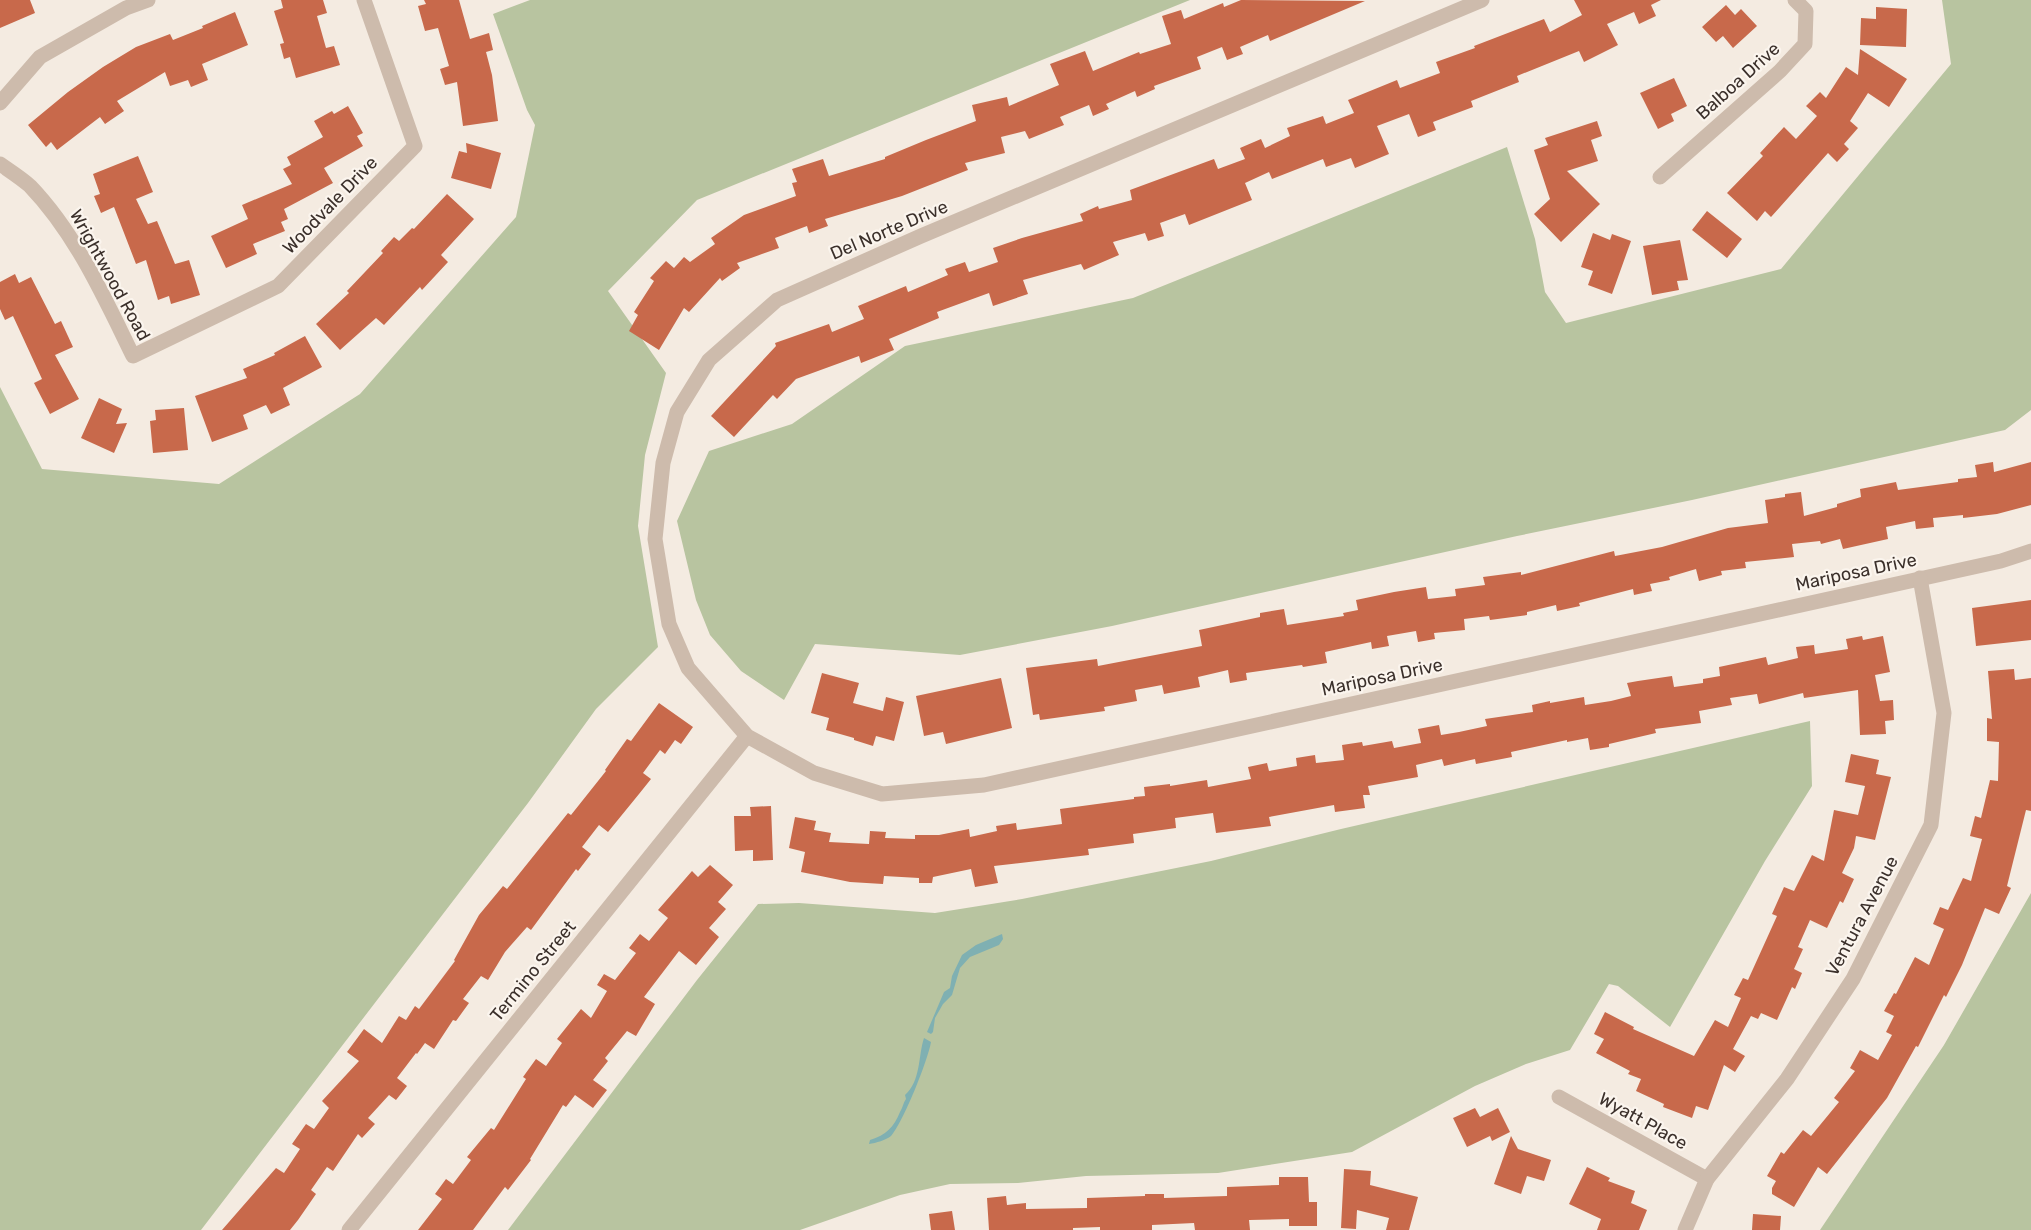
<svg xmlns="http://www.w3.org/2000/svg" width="2031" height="1230" font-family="Rubik,sans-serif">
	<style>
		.green { fill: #b8c4a0 }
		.water { fill: #7fb0b2 }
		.building { fill: #c8694b }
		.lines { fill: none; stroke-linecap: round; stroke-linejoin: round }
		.street { stroke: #cdbbac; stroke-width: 15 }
		.labels { text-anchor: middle; stroke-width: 4.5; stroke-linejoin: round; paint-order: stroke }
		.street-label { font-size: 18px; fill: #3b302b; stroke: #fbf5ee }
	</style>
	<rect width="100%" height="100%" fill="#f4ebe1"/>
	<g class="green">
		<polygon points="530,0 1190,0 697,200 608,291 666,373 645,455 638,526 658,647 596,709 528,803 201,1230 0,1230 0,387 42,469 219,484 360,394 516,217 535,125 527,110 493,14"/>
		<polygon points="1942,0 2031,0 2031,410 2005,430 1692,500 1517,536 1112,626 960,655 815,644 784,700 741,671 710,635 696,600 677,521 709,451 792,424 905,346 1133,298 1507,147 1535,239 1545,292 1566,323 1781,269 1951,64"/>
		<polygon points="1810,721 1812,786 1765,861 1670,1027 1618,986 1609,984 1570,1050 1526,1064 1475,1086 1352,1152 1218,1173 1086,1176 1018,1183 950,1184 900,1195 800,1230 508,1230 697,980 758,904 799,903 935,913 1022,899 1211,861 1341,829"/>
		<polygon points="2031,893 2031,1230 1820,1230 1944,1045"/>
	</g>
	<g class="water">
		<polygon points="1002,934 1003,939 999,945 970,957 960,968 952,995 943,1004 935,1018 933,1032 931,1034 927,1032 944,992 950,988 952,976 962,955 976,945"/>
		<path d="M924 1038 931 1042C928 1060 903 1123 891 1136 886 1140 876 1143 869 1144L870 1140C886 1135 894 1127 900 1112 903 1107 903 1103 906 1099L905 1095C921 1081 918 1056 924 1038Z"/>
	</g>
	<g class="building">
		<polygon points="0,0 30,0 35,13 0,28"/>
		<polygon points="281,0 323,0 327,13 317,16 326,48 334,46 340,65 296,78 290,57 284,59 280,44 284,43 274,11 283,8"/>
		<polygon points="424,0 459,0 470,39 489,33 493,50 486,52 492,75 498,121 463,126 457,82 445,85 440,69 449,66 438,28 425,31 418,6 426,4"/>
		<polygon points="1241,0 1365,1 1270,41 1268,35 1240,47 1243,54 1227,60 1222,47 1197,57 1201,69 1154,86 1155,89 1137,97 1135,91 1106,104 1109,109 1093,116 1089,105 1060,117 1064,125 1029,139 1025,131 1001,137 1005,153 965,163 968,170 902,196 825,219 828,226 809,233 807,226 775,238 779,248 737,263 740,268 722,281 720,278 689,312 684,308 659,350 629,331 638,315 634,312 654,281 650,278 666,261 674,268 684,257 690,262 715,244 711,238 744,215 796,196 792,183 797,182 792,169 823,159 829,176 885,159 885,157 926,140 976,121 972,105 1007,97 1009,106 1059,85 1050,64 1085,51 1093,71 1139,52 1140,54 1171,44 1162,16 1181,10 1184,19 1223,3 1224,7"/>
		<polygon points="1574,0 1661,0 1651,5 1656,16 1639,24 1634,12 1607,24 1618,45 1584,62 1579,51 1517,76 1519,82 1471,101 1473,107 1433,122 1436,130 1418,137 1409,114 1377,126 1389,154 1355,168 1351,158 1326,167 1323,159 1272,179 1269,172 1245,183 1252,200 1189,225 1185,214 1160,223 1164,236 1148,241 1145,233 1113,242 1119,255 1084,270 1081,264 1023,280 1028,294 993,306 989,293 937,312 939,318 889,339 894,350 861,363 859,356 796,379 777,399 773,395 734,437 711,416 776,346 775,343 829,324 832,332 864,319 858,306 906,286 908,292 948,275 945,269 965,262 969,272 998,262 993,248 1022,238 1083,221 1080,214 1098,206 1099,209 1132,200 1130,190 1214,159 1218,169 1245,159 1240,148 1261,139 1265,148 1290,136 1287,128 1323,116 1326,124 1354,113 1348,100 1397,80 1400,88 1440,73 1436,62 1475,48 1474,46 1544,19 1550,32 1582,15"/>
		<polygon points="1726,5 1735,15 1741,9 1757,26 1733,48 1723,36 1716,42 1702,27"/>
		<polygon points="1876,7 1907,9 1906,47 1860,45 1861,18 1876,19"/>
		<polygon points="235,12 248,45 202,64 208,80 191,87 188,80 170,86 165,72 117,101 124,111 105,124 100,117 57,150 51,142 46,147 28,125 68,92 103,67 136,47 170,34 173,40 203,28 202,26"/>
		<polygon points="1860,49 1907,79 1889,107 1868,93 1850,121 1858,128 1844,144 1849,149 1837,162 1828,153 1771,217 1765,211 1757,221 1727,193 1763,156 1760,153 1784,127 1796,139 1817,116 1806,106 1820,92 1826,98 1846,67 1858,75"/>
		<polygon points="1674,78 1687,106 1671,114 1674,121 1658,129 1640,93"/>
		<polygon points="348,106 363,133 357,136 363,146 324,168 333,183 284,209 288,219 281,222 285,231 253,244 257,254 226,268 211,236 248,219 242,205 292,184 283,169 291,165 287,157 323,137 314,121 332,111 334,114"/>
		<polygon points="1597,121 1602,136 1591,140 1598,161 1567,171 1600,204 1561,242 1534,214 1550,199 1534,150 1548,145 1545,138"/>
		<polygon points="466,143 501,153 491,189 451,178 459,151 467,153"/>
		<polygon points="138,156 153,192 136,199 148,224 157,221 175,264 189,260 200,295 171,304 169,296 158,300 146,260 136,264 114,207 101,213 94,196 100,194 93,174"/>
		<polygon points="447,194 474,219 441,255 448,262 422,290 420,287 384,325 376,318 340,350 316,324 349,293 347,291 383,253 381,251 394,237 399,241 412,228 414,229"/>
		<polygon points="1707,211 1742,239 1727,258 1692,230"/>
		<polygon points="1593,233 1610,240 1612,234 1631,241 1612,294 1588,285 1593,271 1581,267"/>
		<polygon points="1680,240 1688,280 1677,281 1679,290 1652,295 1643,246"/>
		<polygon points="15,274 19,283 31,277 55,324 61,321 73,347 55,355 79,399 50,414 34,383 42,379 13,316 5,320 0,309 0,282"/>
		<polygon points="305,336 322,367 283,388 290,405 271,414 266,405 243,415 248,429 212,442 195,396 247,378 243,369 275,355 274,353"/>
		<polygon points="99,398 122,409 116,424 127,423 114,453 81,438"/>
		<polygon points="184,408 188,450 153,453 150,421 156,420 155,410"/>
		<polygon points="1993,462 1994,472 2031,462 2031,505 1997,514 1963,518 1963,515 1933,518 1934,527 1916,529 1915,521 1886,527 1888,539 1843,549 1840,539 1821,544 1820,541 1792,544 1794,557 1745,562 1746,568 1721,571 1722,575 1699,581 1696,569 1669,577 1670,580 1650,584 1652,591 1634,595 1633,589 1579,603 1580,606 1557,611 1556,605 1527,612 1527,615 1490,620 1489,616 1464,619 1465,630 1434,633 1435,639 1418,642 1416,631 1387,636 1389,646 1372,649 1371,642 1325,652 1327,663 1303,667 1302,665 1246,673 1247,680 1230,683 1228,670 1198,677 1200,687 1164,694 1162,685 1135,690 1137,701 1104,707 1105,711 1040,720 1039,714 1033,715 1026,668 1097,659 1098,666 1202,646 1199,630 1260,617 1260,613 1284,609 1287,625 1344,616 1343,613 1358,610 1356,600 1394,592 1426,587 1428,599 1456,596 1455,589 1485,585 1483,577 1521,572 1521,575 1614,551 1615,556 1662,547 1728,528 1768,523 1765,500 1785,497 1785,494 1801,492 1804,516 1837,507 1837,504 1861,497 1860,489 1896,482 1898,490 1958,482 1958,479 1977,477 1975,465"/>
		<polygon points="2031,600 2031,640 1976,646 1972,608"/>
		<polygon points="1862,636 1863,640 1883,636 1890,672 1875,675 1880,701 1893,700 1894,720 1885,721 1886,734 1860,735 1858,690 1804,698 1803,693 1759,704 1757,694 1730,698 1732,705 1699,711 1701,723 1655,729 1656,733 1609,744 1609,747 1590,750 1588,738 1567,742 1567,740 1511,752 1512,757 1476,764 1475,759 1444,766 1442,759 1416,765 1418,777 1368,786 1370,795 1363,795 1365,808 1335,812 1334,805 1269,817 1271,826 1216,833 1213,813 1175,818 1176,828 1133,834 1134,843 1088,849 1089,855 994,866 998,883 975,887 971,869 933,877 932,883 919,883 919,878 884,876 883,884 850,882 801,872 805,852 789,848 795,817 816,821 814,830 831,833 829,842 869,844 870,831 886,832 885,838 915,839 915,835 939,835 969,829 970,837 997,831 996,826 1016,823 1017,830 1062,824 1060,809 1134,799 1134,797 1145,796 1144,787 1170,784 1170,786 1207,780 1208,787 1251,779 1248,767 1267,763 1269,771 1297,766 1296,758 1315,755 1316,763 1344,760 1342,745 1362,742 1363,746 1392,741 1394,748 1421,743 1418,729 1439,725 1441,735 1459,732 1487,726 1485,719 1533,712 1532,705 1550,701 1550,703 1584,697 1585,705 1611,701 1631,696 1627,683 1638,681 1672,676 1674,687 1703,683 1703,679 1720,676 1719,667 1766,657 1768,665 1798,658 1796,647 1814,645 1815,654 1848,649 1846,639"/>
		<polygon points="2014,669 2015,680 2031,678 2031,811 2026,810 2007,886 2011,888 1999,914 1985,908 1962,965 1946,997 1944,995 1918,1047 1916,1046 1887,1098 1827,1174 1818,1167 1794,1207 1772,1194 1772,1188 1776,1181 1767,1176 1781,1152 1784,1154 1803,1130 1811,1136 1839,1102 1834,1098 1855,1071 1850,1068 1860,1050 1878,1060 1892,1035 1886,1032 1894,1016 1884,1011 1894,993 1896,994 1915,957 1929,965 1944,929 1933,924 1940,907 1948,910 1963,878 1971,881 1982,839 1970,836 1975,816 1981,818 1990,780 1998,781 1999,742 1987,741 1987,718 1992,719 1988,671"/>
		<polygon points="822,673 859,683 853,703 883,711 886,697 904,702 894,741 876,736 873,746 854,740 854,738 826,730 829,718 811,713"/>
		<polygon points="1001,678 1012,728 946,744 943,732 924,736 916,696"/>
		<polygon points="659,703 693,727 681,744 675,740 665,754 660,750 643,773 651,779 639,794 608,832 599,825 582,847 591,854 578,871 576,869 531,930 527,927 505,952 488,980 481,976 463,999 469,1003 456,1021 453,1020 434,1049 425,1043 417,1054 416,1053 397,1078 407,1086 396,1100 389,1095 368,1118 375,1124 362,1138 358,1134 333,1171 327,1167 311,1190 316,1194 298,1220 290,1230 222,1230 276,1168 284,1173 300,1149 292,1144 306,1124 314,1129 329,1108 322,1101 359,1061 347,1052 364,1029 382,1043 399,1016 406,1020 415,1006 419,1009 455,961 454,960 479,915 503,886 507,889 568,813 571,815 606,771 605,770 627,739 631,741"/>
		<polygon points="1851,754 1879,760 1876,774 1891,777 1875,840 1856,836 1854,848 1842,873 1854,879 1843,903 1840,901 1827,928 1810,920 1798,947 1803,949 1794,969 1802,973 1795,989 1792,987 1777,1020 1761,1013 1758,1019 1751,1016 1733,1049 1745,1056 1735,1072 1724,1065 1708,1110 1696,1106 1692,1118 1663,1107 1664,1104 1636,1091 1641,1079 1628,1074 1630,1071 1596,1053 1604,1039 1594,1034 1605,1012 1634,1027 1633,1029 1694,1056 1715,1020 1728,1027 1741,998 1734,995 1743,978 1748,980 1777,916 1772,914 1784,887 1794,891 1812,855 1824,861 1834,810 1858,815 1865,786 1845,782"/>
		<polygon points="771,806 773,860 753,861 753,850 735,851 734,816 751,816 750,807"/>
		<polygon points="710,865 733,885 718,902 726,909 709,928 719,937 696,965 679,951 644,997 655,1004 636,1036 627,1031 605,1058 608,1061 593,1080 607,1090 593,1108 575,1095 566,1107 563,1105 530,1159 531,1160 508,1190 505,1187 473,1230 418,1230 442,1199 435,1194 446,1179 453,1184 471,1160 467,1157 491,1128 494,1130 526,1079 523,1077 536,1059 546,1066 562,1043 557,1039 581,1009 591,1018 607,991 597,985 604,974 615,980 636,953 629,948 640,934 649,941 668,918 658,910 692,871 698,877"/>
		<polygon points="1475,1108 1480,1117 1498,1108 1510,1132 1492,1141 1490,1136 1467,1147 1453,1118"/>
		<polygon points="1511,1136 1518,1149 1551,1160 1544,1181 1527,1176 1521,1194 1494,1184"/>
		<polygon points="1587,1167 1610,1178 1608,1181 1635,1191 1631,1203 1647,1210 1639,1230 1597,1230 1601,1219 1569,1204"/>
		<polygon points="1344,1169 1371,1171 1370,1185 1418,1197 1409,1230 1386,1230 1389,1218 1357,1210 1356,1229 1341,1228"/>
		<polygon points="1279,1177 1308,1177 1309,1202 1317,1202 1317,1226 1289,1226 1289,1219 1249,1220 1250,1230 1195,1230 1194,1223 1152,1225 1152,1230 1100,1230 1100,1227 1073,1228 1073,1230 989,1230 987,1198 1006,1196 1007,1205 1026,1203 1026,1209 1087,1208 1087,1198 1145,1196 1145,1194 1164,1194 1164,1198 1227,1196 1227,1187 1279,1185"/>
		<polygon points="952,1211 955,1230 931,1230 929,1214"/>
		<polygon points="1753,1214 1781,1216 1780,1230 1752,1230"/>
	</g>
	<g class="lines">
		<g class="street">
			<polyline points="1482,0 921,236 777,300 709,360 677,412 663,463 655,539 669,624 688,668 747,736 814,773 882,794 984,785 2001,561 2031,551"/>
			<polyline points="0,103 40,57 126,8 148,0"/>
			<path d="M0 164C10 171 21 178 30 186 76 234 104 297 133 356L278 286 415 146 364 0"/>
			<polyline points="1660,177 1780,71 1805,44 1806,11 1795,0"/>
			<polyline points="1559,1097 1707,1179"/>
			<polyline points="349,1230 747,736"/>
			<polyline points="1685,1230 1707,1179 1787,1079 1853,979 1931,825 1944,713 1920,578"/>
		</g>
	</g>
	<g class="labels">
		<g class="street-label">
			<text transform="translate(1738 81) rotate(-42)" y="6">Balboa Drive</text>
			<text transform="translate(330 205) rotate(-46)" y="6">Woodvale Drive</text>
			<text transform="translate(889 230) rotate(-23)" y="6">Del Norte Drive</text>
			<text transform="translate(110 275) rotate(61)" y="6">Wrightwood Road</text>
			<text transform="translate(1856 572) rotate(-12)" y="6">Mariposa Drive</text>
			<text transform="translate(1382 677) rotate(-12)" y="6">Mariposa Drive</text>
			<text transform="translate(1862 916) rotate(-62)" y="6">Ventura Avenue</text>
			<text transform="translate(533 971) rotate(-51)" y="6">Termino Street</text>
			<text transform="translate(1643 1121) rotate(29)" y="6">Wyatt Place</text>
		</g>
	</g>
</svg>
